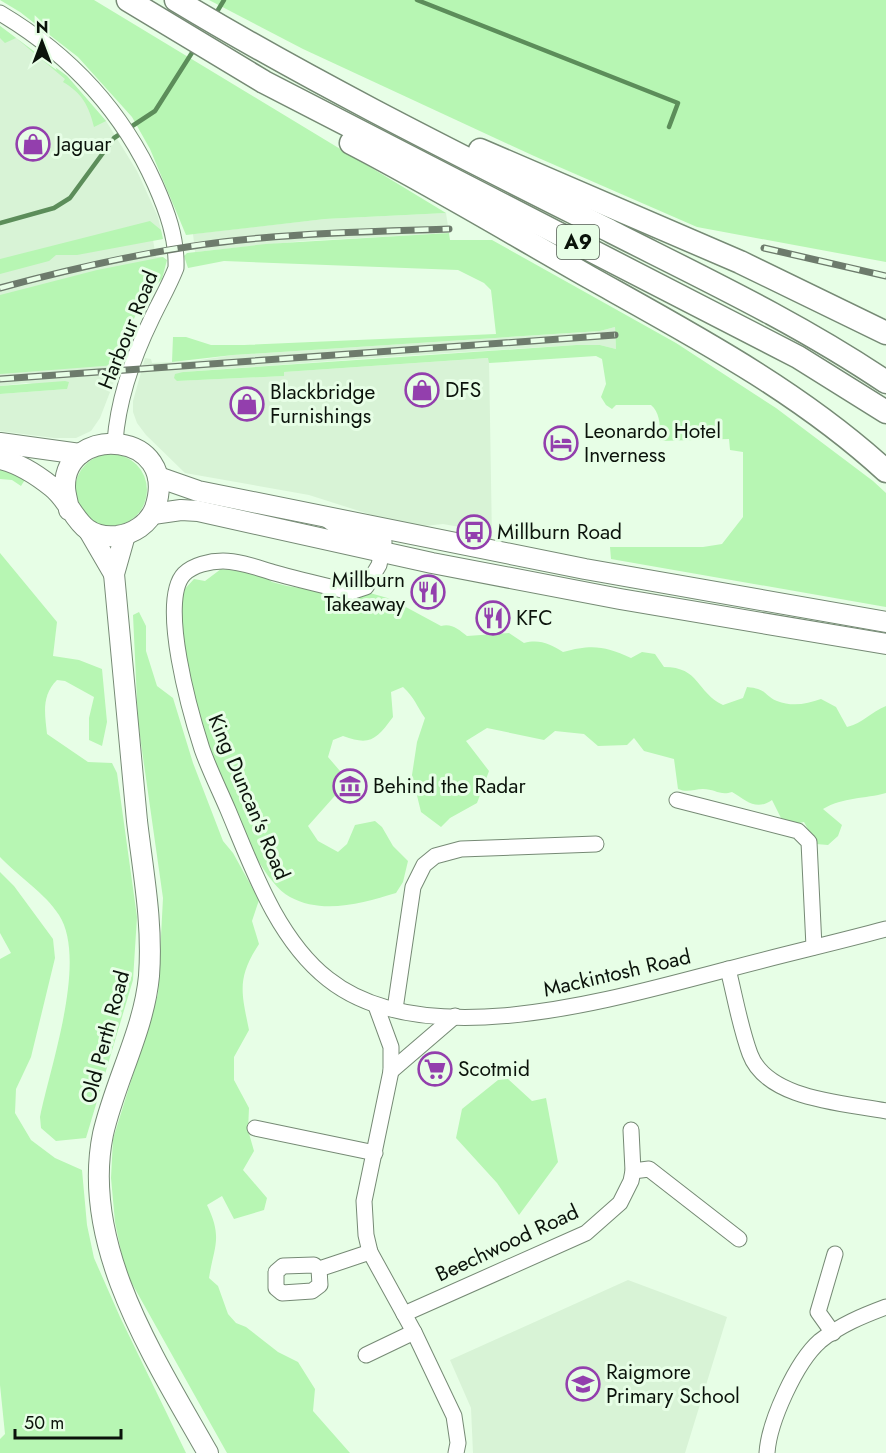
<svg xmlns="http://www.w3.org/2000/svg" width="886" height="1453" font-family="Jost,sans-serif">
	<style>
		.built { fill: #d8f3d6 }
		.green { fill: #b7f6b3 }
		.lines { fill: none; stroke-linecap: round; stroke-linejoin: round }
		.stream { stroke: #5c8d5a; stroke-width: 4.5 }
		.minor-casing { stroke: #768a75; stroke-width: 17 }
		.major-casing { stroke: #768a75; stroke-width: 22 }
		.highway-casing { stroke: #768a75; stroke-width: 25 }
		.minor { stroke: #fff; stroke-width: 15 }
		.major { stroke: #fff; stroke-width: 20 }
		.highway { stroke: #fff; stroke-width: 22 }
		.rail-casing { stroke: #6d7b6c; stroke-width: 7 }
		.rail { stroke: #e7fee6; stroke-width: 4.5; stroke-dasharray: 14; stroke-linecap: butt }
		.labels { text-anchor: middle; stroke-width: 6; stroke-linejoin: round; paint-order: stroke }
		.shield { fill: #e7fee6; stroke: #4d5a4d; stroke-width: 1.5 }
		.shield-label { font-size: 20px; font-weight: bold; fill: #0b130b }
		.poi-label { font-size: 21px; fill: #0b130b; stroke: #e7fee6; text-anchor: start }
		.street-label { font-size: 21px; fill: #0b130b; stroke: #e7fee6 }
	</style>
	<rect width="100%" height="100%" fill="#e7fee6"/>
	<g class="built">
		<polygon points="0,26 67,76 106,121 137,171 158,217 163,239 153,240 156,257 163,257 129,324 125,353 100,418 91,431 76,438 54,438 0,431 0,394 67,389 26,383 0,386"/>
		<polygon points="446,213 449,233 303,241 195,252 193,234 325,219"/>
		<polygon points="615,327 616,349 600,345 576,345 400,356 183,372 177,381 284,376 284,372 489,358 492,540 476,530 443,524 424,526 375,516 309,495 185,473 146,435 137,423 133,412 133,401 145,358 151,359 152,363 194,361 233,355 600,331"/>
		<polygon points="628,1280 727,1317 685,1453 473,1453 471,1408 450,1360"/>
	</g>
	<g class="green">
		<polygon points="0,0 94,0 446,213 325,219 186,235 150,149 132,117 78,57 20,12"/>
		<polygon points="209,0 886,0 886,262 697,227 534,156 303,49"/>
		<path d="M0 26 67 76 106 121 94 127C89 106 82 93 63 82L65 79 16 38 5 43 0 38Z"/>
		<polygon points="150,221 161,230 163,239 77,255 56,255 49,261 0,274 0,259"/>
		<path d="M449 233 450 240H492L676 343 776 408 873 481 886 493V607L611 559 610 547H703L722 544 743 517V452L730 450 729 439 660 441C660 429 661 413 651 405H616L612 409 606 405 601 397 606 384 602 359 596 356 489 363 488 358 284 372V376L177 381 174 378 175 374 183 372 576 345H600L616 349 615 327 600 331 233 355 172 362 173 337H186L211 345H244L496 334 491 290 484 283 458 270 224 261 188 268 184 256 187 253 266 244Z"/>
		<polygon points="163,257 167,260 162,279 144,297 133,321 136,328 123,359 117,358 116,365 0,374 0,295 97,270"/>
		<polygon points="65,381 69,382 67,389 0,394 0,386"/>
		<circle cx="111" cy="490" r="36"/>
		<polygon points="0,469 16,471 26,478 21,486 12,480 0,479"/>
		<path d="M0 553 57 622 53 656 79 660 102 669 107 722 102 746 89 740V718L94 697 65 681 57 680C41 696 45 714 47 734L88 762 112 763 117 773 137 917 133 980 86 1138 56 1141 41 1128 40 1117C50 1067 88 960 59 915 45 893 18 876 0 857Z"/>
		<path d="M221 569 262 574 272 582 287 586 350 596 370 593 391 599 441 626C452 623 459 630 467 636L509 633 524 643C540 639 550 644 563 652 592 644 605 646 631 658L642 652 655 654 664 667C700 667 696 692 723 705L743 698 747 687C768 689 763 695 777 701 792 707 807 704 821 699L836 707 847 727C863 723 871 712 886 706V793C865 799 843 797 823 809L842 825 838 836 828 845 816 844 804 822 794 824 782 820 772 800C756 811 747 801 732 792 720 796 715 789 703 789 694 789 688 793 678 789L674 759 644 751 634 738 627 745 598 746 584 734 555 731 544 740 487 728 466 741 489 771 477 803 450 818 441 827 421 812 412 775 417 742 425 718C416 705 415 698 403 687L391 692 393 717C376 740 370 746 343 736L333 740 328 757 340 771V790L308 826 318 841 338 852 347 844 355 825 375 821 382 827 393 846 408 861 403 882 396 893C363 903 323 915 290 897 245 873 189 702 181 651 178 632 182 610 182 592L194 579 205 581Z"/>
		<path d="M139 612 146 626V651L157 686 173 698 193 763 223 841 233 853 259 900 252 921 259 944C237 978 241 991 249 1030L234 1057V1080L249 1108 248 1130 254 1151 243 1170 267 1198 264 1210 234 1219 222 1196 207 1205C223 1238 214 1246 209 1278L218 1286 228 1314 236 1323 246 1327 278 1352 298 1362 315 1389 313 1411 350 1453H227L125 1271 115 1222 111 1178 113 1139 158 994 163 898 138 722 133 615Z"/>
		<polygon points="0,872 14,886 53,939 55,958 31,1057 16,1089 15,1113 31,1140 55,1158 82,1170 87,1225 94,1258 120,1317 186,1453 0,1453 0,1439 5,1434 0,1385 0,959 11,953 0,933"/>
		<polygon points="508,1079 532,1101 546,1098 558,1162 519,1215 497,1183 456,1138 462,1109 498,1080"/>
	</g>
	<g class="lines">
		<g class="stream">
			<polyline points="417,0 678,103 669,127"/>
			<polyline points="215,15 224,0"/>
			<polyline points="0,223 54,208 70,198 114,138 155,111 195,48"/>
		</g>
		<g class="minor-casing">
			<g id="minor">
				<path d="M0 13C69 54 122 110 155 184 167 211 177 238 176 268 169 286 160 301 152 318 133 357 118 399 115 442"/>
				<path d="M323 517 341 530 380 539 384 542 379 565 366 587 351 592C326 586 300 580 275 573 258 568 240 561 223 561 210 561 193 565 184 574 158 601 191 715 202 749 209 769 219 789 228 810 252 867 277 939 328 979 426 1057 619 997 729 969 781 955 834 943 886 929"/>
				<polyline points="677,800 798,831 809,842 814,947"/>
				<path d="M728 969C735 997 740 1027 750 1054 767 1100 845 1103 886 1111"/>
				<polyline points="376,1006 391,1047 391,1071 364,1201 366,1235 370,1252 414,1332 454,1416 458,1443 456,1453"/>
				<polyline points="395,1009 413,887 424,865 435,856 461,849 596,844"/>
				<polyline points="391,1071 455,1016"/>
				<polyline points="255,1128 375,1153"/>
				<polyline points="633,1171 649,1169 739,1239"/>
				<polyline points="319,1269 320,1285 312,1291 282,1293 276,1288 276,1272 283,1266 314,1265 319,1269 370,1252"/>
				<polyline points="404,1314 586,1233 620,1203 631,1181 633,1171 631,1130"/>
				<polyline points="833,1333 818,1312 835,1254"/>
				<polyline points="366,1355 414,1332"/>
				<path d="M767 1453C769 1422 796 1362 820 1341 840 1325 862 1316 886 1307"/>
			</g>
		</g>
		<g class="major-casing">
			<g id="major">
				<polyline points="0,443 80,454"/>
				<path d="M0 459C18 463 37 475 52 487 76 506 76 540 117 536 133 534 149 524 155 508 181 430 64 423 65 487 65 494 68 502 69 510"/>
				<polyline points="158,477 198,491 585,569 886,622"/>
				<polyline points="153,514 181,510 198,511 432,563 620,599 886,644"/>
				<polyline points="89,531 114,574"/>
				<path d="M125 535 114 574C122 656 129 739 137 821 143 872 153 923 149 976 144 1030 115 1081 103 1134 80 1246 155 1359 208 1453"/>
			</g>
		</g>
		<g class="highway-casing">
			<g id="highway">
				<polyline points="128,0 264,82 798,357 886,412"/>
				<path d="M176 0C317 85 465 158 612 232 705 279 800 324 886 382"/>
				<path d="M351 143C432 185 510 232 589 277 691 334 799 391 886 471"/>
				<polyline points="480,150 740,262 886,333"/>
			</g>
		</g>
		<use href="#minor" class="minor"/>
		<use href="#major" class="major"/>
		<use href="#highway" class="highway"/>
		<g class="rail-casing">
			<g id="rail">
				<polyline points="764,248 886,276"/>
				<path d="M0 288C85 265 173 245 261 238 324 232 386 231 449 229"/>
				<polyline points="0,379 615,335"/>
			</g>
		</g>
		<use href="#rail" class="rail"/>
	</g>
	<defs>
		<g id="shop-ring" transform="scale(1.725)"><circle r="9.5" fill="#e7fee6" stroke="#933fad" stroke-width="1.5"/><path d="M-5-2.5h2.3a2.7 3.5 0 0 1 5.4 0H5L5.5 6h-11ZM-1.5-2.5h3a1.5 2.3 0 0 0-3 0Z" fill="#933fad"/></g>
		<g id="hotel-ring" transform="scale(1.725)"><circle r="9.5" fill="#e7fee6" stroke="#933fad" stroke-width="1.5"/><path d="M-6-4.5h1.5V1H6V5H4.5V3h-9V5H-6ZM-4 0a1.8 1.8 0 1 1 3.6 0ZM.5 0V-2.5h3Q6-2.5 6 0Z" fill="#933fad"/></g>
		<g id="bus-ring" transform="scale(1.725)"><circle r="9.5" fill="#e7fee6" stroke="#933fad" stroke-width="1.5"/><path d="M-5-6H5V4H4V6H2V4H-2V6H-4V4H-5ZM-3.5-4V0h7V-4ZM-3.5 1.2v1.5H-2V1.2ZM2 1.2v1.5H3.5V1.2Z" fill="#933fad"/></g>
		<g id="restaurant-ring" transform="scale(1.725)"><circle r="9.5" fill="#e7fee6" stroke="#933fad" stroke-width="1.5"/><path d="M-5-6h1v4h1v-4h1v4h1v-4h1v5L-1.5 .5V6h-2V.5L-5-1ZM5-6V6H3V1.5H1.5Q1.5-4 5-6Z" fill="#933fad"/></g>
		<g id="museum-ring" transform="scale(1.725)"><circle r="9.5" fill="#e7fee6" stroke="#933fad" stroke-width="1.5"/><path d="M0-6L6-3V-2H-6V-3ZM-5-1h2V3h-2ZM-1-1h2V3h-2ZM3-1h2V3H3ZM-6 4H6V6H-6Z" fill="#933fad"/></g>
		<g id="supermarket-ring" transform="scale(1.725)"><circle r="9.5" fill="#e7fee6" stroke="#933fad" stroke-width="1.5"/><path d="M-6-5.5h2.5l.6 2H6L4.5 2H-2.5L-4.4-4H-6ZM-1.5 3.2a1.3 1.3 0 1 0 .1 0ZM3 3.2a1.3 1.3 0 1 0 .1 0Z" fill="#933fad"/></g>
		<g id="school-ring" transform="scale(1.725)"><circle r="9.5" fill="#e7fee6" stroke="#933fad" stroke-width="1.5"/><path d="M0-5L7-2L0 1L-7-2ZM-4 1L0 2.5L4 1V4Q0 6-4 4Z" fill="#933fad"/></g>
	</defs>
	<g fill-rule="evenodd">
		<use href="#shop-ring" x="33" y="144"/>
		<use href="#shop-ring" x="422" y="390"/>
		<use href="#shop-ring" x="247" y="404"/>
		<use href="#hotel-ring" x="561" y="443"/>
		<use href="#bus-ring" x="474" y="532"/>
		<use href="#restaurant-ring" x="428" y="592"/>
		<use href="#restaurant-ring" x="493" y="618"/>
		<use href="#museum-ring" x="350" y="786"/>
		<use href="#supermarket-ring" x="435" y="1069"/>
		<use href="#school-ring" x="583" y="1384"/>
	</g>
	<g class="labels">
		<rect class="shield" x="557" y="225" width="42" height="34" rx="4.5"/>
		<g class="shield-label">
			<text x="578" y="249">A9</text>
		</g>
		<g class="poi-label">
			<text x="56" y="151">Jaguar</text>
			<text x="445" y="397">DFS</text>
			<text x="270" y="399">Blackbridge<tspan x="270" dy="24">Furnishings</tspan></text>
			<text x="584" y="438">Leonardo Hotel<tspan x="584" dy="24">Inverness</tspan></text>
			<text x="497" y="539">Millburn Road</text>
			<text x="405" y="587" text-anchor="end">Millburn<tspan x="405" dy="24">Takeaway</tspan></text>
			<text x="516" y="625">KFC</text>
			<text x="373" y="793">Behind the Radar</text>
			<text x="458" y="1076">Scotmid</text>
			<text x="606" y="1379">Raigmore<tspan x="606" dy="24">Primary School</tspan></text>
		</g>
		<g class="street-label">
			<text transform="translate(128 330) rotate(-68)" y="7">Harbour Road</text>
			<text transform="translate(249 797) rotate(67)" y="7">King Duncan's Road</text>
			<text transform="translate(617 973) rotate(-13)" y="7">Mackintosh Road</text>
			<text transform="translate(105 1037) rotate(-75)" y="7">Old Perth Road</text>
			<text transform="translate(507 1243) rotate(-25)" y="7">Beechwood Road</text>
		</g>
	</g>
	<g transform="translate(42 42)" stroke="#e7fee6" stroke-width="4.5" paint-order="stroke">
	<path d="M0-4.5L10 22L0 15L-10 22Z" fill="#0b130b"/>
	<text y="-9" font-size="16" font-weight="bold" text-anchor="middle" fill="#0b130b">N</text>
	</g>
	<path d="M15 1429v9h106v-9" fill="none" stroke="#0b130b" stroke-width="3"/>
	<text x="24" y="1429" font-size="18" fill="#0b130b" stroke="#e7fee6" stroke-width="4.5" paint-order="stroke">50 m</text>
</svg>
